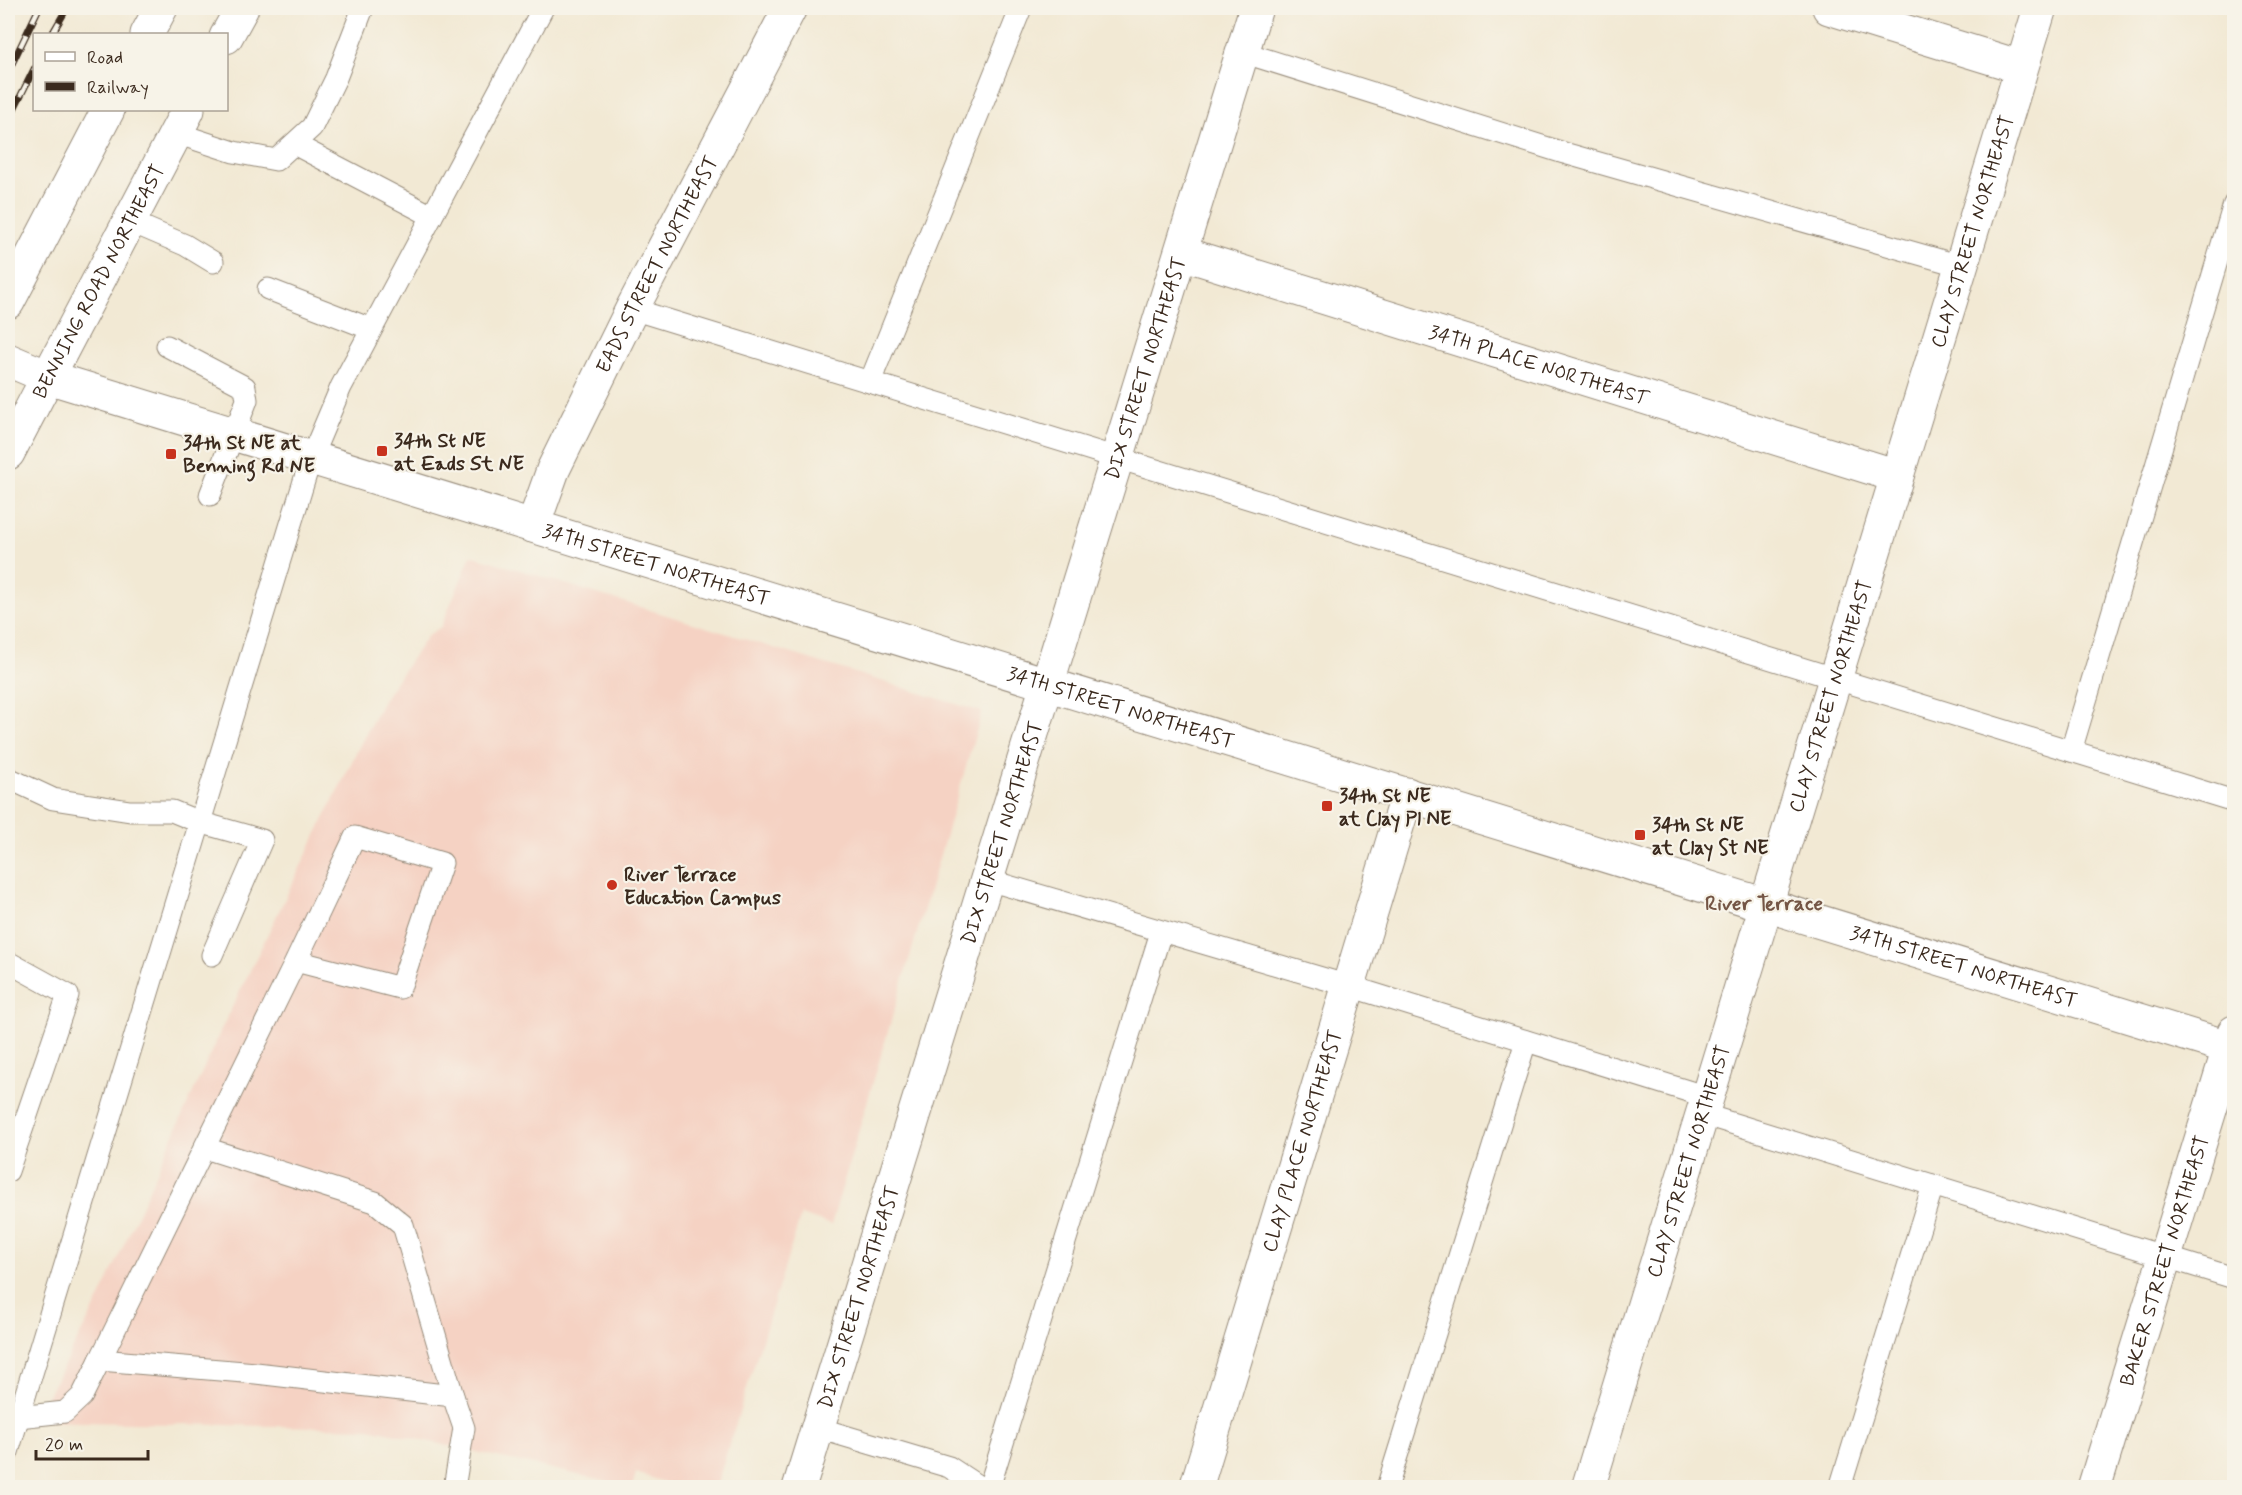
<svg xmlns="http://www.w3.org/2000/svg" width="2242" height="1495" font-family="Mynerve,sans-serif">
	<style>
		.built { fill: #f5d2c3 }
		.lines { fill: none; stroke-linecap: round; stroke-linejoin: round }
		.service-casing { stroke: #968a79; stroke-width: 23 }
		.minor-casing { stroke: #968a79; stroke-width: 35 }
		.primary-casing { stroke: #968a79; stroke-width: 35 }
		.service { stroke: #fff; stroke-width: 21 }
		.minor { stroke: #fff; stroke-width: 33 }
		.primary { stroke: #fff; stroke-width: 33 }
		.rail-casing { stroke: #3b2a1e; stroke-width: 7 }
		.rail { stroke: #f7f3e8; stroke-width: 4.5; stroke-dasharray: 14; stroke-linecap: butt }
		.poi-dot { fill: #c8321e; stroke: #f7f3e8; stroke-width: 2 }
		.labels { text-anchor: middle; stroke-width: 4.5; stroke-linejoin: round; paint-order: stroke }
		.street-label { font-size: 20px; fill: #3b2a1e; stroke: #f7f3e8 }
		.poi-label { font-size: 20px; font-weight: bold; fill: #3b2a1e; stroke: #f7f3e8; text-anchor: start }
		.neighbourhood-label { font-size: 21px; font-weight: bold; fill: #745545; stroke: #f7f3e8 }
	</style>
	<rect width="100%" height="100%" fill="#f7f3e8"/>
	<filter id="ink" filterUnits="userSpaceOnUse"><feTurbulence type="fractalNoise" baseFrequency=".0167" numOctaves="2"/><feDisplacementMap in="SourceGraphic" scale="12" xChannelSelector="R" yChannelSelector="G"/><feConvolveMatrix kernelMatrix="1 2 1 2 8 2 1 2 1" color-interpolation-filters="sRGB"/></filter>
	<filter id="wash" filterUnits="userSpaceOnUse"><feTurbulence type="fractalNoise" baseFrequency=".008" numOctaves="4" result="noise"/><feDisplacementMap in="SourceGraphic" scale="24" xChannelSelector="R" yChannelSelector="G"/><feGaussianBlur stdDeviation="1.35" result="paint"/><feColorMatrix in="noise" values="0 0 0 0 0 0 0 0 0 0 0 0 0 0 0 0 0 1.4 0 .05"/><feComposite in="paint" operator="in"/></filter>
	<g filter="url(#wash)">
		<rect width="100%" height="100%" fill="#f2e9d4"/>
		<polygon class="built" points="471,555 982,712 831,1225 801,1215 716,1487 679,1487 636,1473 632,1487 369,1428 34,1421 99,1300 222,1028 361,743 385,697 428,635 441,627"/>
	</g>
	<g filter="url(#ink)">
		<g class="lines">
			<g class="service-casing">
				<g id="service">
					<polyline points="1242,52 1564,153 1961,266"/>
					<polyline points="176,133 234,152 276,160 312,127 336,78 363,8"/>
					<polyline points="294,144 432,216"/>
					<polyline points="129,221 185,245 213,262"/>
					<polyline points="268,289 371,329"/>
					<polyline points="632,309 2234,801"/>
					<polyline points="167,346 245,387 247,400 210,495"/>
					<polyline points="870,382 1021,8"/>
					<polyline points="2071,751 2234,204"/>
					<polyline points="8,778 53,799 130,811 172,811 199,822 262,840 212,955"/>
					<polyline points="988,880 1349,986 1707,1097"/>
					<polyline points="8,962 68,995 8,1171"/>
					<polyline points="1702,1114 2234,1278"/>
					<polyline points="205,1148 375,1202 403,1225 453,1396"/>
					<polyline points="100,1360 296,961 355,837 442,863 400,988 296,961"/>
					<polyline points="18,1417 65,1412 82,1396 100,1360 256,1373 453,1396 464,1428 454,1488"/>
					<polyline points="818,1428 949,1467 981,1488"/>
					<polyline points="8,1452 311,458 341,387 543,8"/>
					<polyline points="989,1488 1161,932"/>
					<polyline points="1387,1488 1526,1041"/>
					<polyline points="1840,1488 1933,1185"/>
				</g>
			</g>
			<g class="minor-casing">
				<g id="minor">
					<polyline points="1829,8 2021,67"/>
					<path id="s1" d="M1181 253 1897 476"/>
					<path id="s2" d="M8 360 48 377 2234 1049"/>
					<path id="s3" d="M533 526 553 470 632 309 790 8"/>
					<path id="s4" d="M799 1488 1256 8"/>
					<path id="s5" d="M1196 1488 1407 794"/>
					<path id="s6" d="M1588 1488 2040 8"/>
					<path id="s7" d="M2094 1488 2234 1032"/>
				</g>
			</g>
			<g class="primary-casing">
				<g id="primary">
					<polyline points="147,34 161,8"/>
					<polyline points="226,37 242,8"/>
					<polyline points="8,302 108,110"/>
					<path id="s8" d="M8 453 188 110"/>
				</g>
			</g>
			<use href="#service" class="service"/>
			<use href="#minor" class="minor"/>
			<use href="#primary" class="primary"/>
			<g class="rail-casing">
				<g id="rail">
					<polyline points="52,34 67,8"/>
					<polyline points="8,72 39,8"/>
					<polyline points="8,121 34,69"/>
				</g>
			</g>
			<use href="#rail" class="rail"/>
		</g>
	</g>
	<g class="poi-dot">
		<rect x="376" y="445" width="12" height="12" rx="3"/>
		<rect x="165" y="448" width="12" height="12" rx="3"/>
		<rect x="1321" y="800" width="12" height="12" rx="3"/>
		<rect x="1634" y="829" width="12" height="12" rx="3"/>
		<circle cx="612" cy="885" r="6"/>
	</g>
	<g class="labels">
		<g class="street-label">
			<text dy="7" stroke="none"><textPath href="#s6" startOffset="1314">CLAY STREET NORTHEAST</textPath></text>
			<text dy="7" stroke="none"><textPath href="#s3" startOffset="290">EADS STREET NORTHEAST</textPath></text>
			<text dy="7" stroke="none"><textPath href="#s8" startOffset="194">BENNING ROAD NORTHEAST</textPath></text>
			<text dy="7" stroke="none"><textPath href="#s1" startOffset="375">34TH PLACE NORTHEAST</textPath></text>
			<text dy="7" stroke="none"><textPath href="#s4" startOffset="1172">DIX STREET NORTHEAST</textPath></text>
			<text dy="7" stroke="none"><textPath href="#s2" startOffset="680">34TH STREET NORTHEAST</textPath></text>
			<text dy="7" stroke="none"><textPath href="#s6" startOffset="828">CLAY STREET NORTHEAST</textPath></text>
			<text dy="7" stroke="none"><textPath href="#s2" startOffset="1166">34TH STREET NORTHEAST</textPath></text>
			<text dy="7" stroke="none"><textPath href="#s4" startOffset="686">DIX STREET NORTHEAST</textPath></text>
			<text dy="7" stroke="none"><textPath href="#s2" startOffset="2048">34TH STREET NORTHEAST</textPath></text>
			<text dy="7" stroke="none"><textPath href="#s5" startOffset="363">CLAY PLACE NORTHEAST</textPath></text>
			<text dy="7" stroke="none"><textPath href="#s6" startOffset="342">CLAY STREET NORTHEAST</textPath></text>
			<text dy="7" stroke="none"><textPath href="#s7" startOffset="238">BAKER STREET NORTHEAST</textPath></text>
			<text dy="7" stroke="none"><textPath href="#s4" startOffset="200">DIX STREET NORTHEAST</textPath></text>
		</g>
		<g class="poi-label">
			<text x="394" y="447">34th St NE<tspan x="394" dy="23">at Eads St NE</tspan></text>
			<text x="183" y="449">34th St NE at<tspan x="183" dy="23">Benning Rd NE</tspan></text>
			<text x="1339" y="802">34th St NE<tspan x="1339" dy="23">at Clay Pl NE</tspan></text>
			<text x="1652" y="831">34th St NE<tspan x="1652" dy="23">at Clay St NE</tspan></text>
			<text x="624" y="881">River Terrace<tspan x="624" dy="23">Education Campus</tspan></text>
		</g>
		<g class="neighbourhood-label">
			<text x="1764" y="910">River Terrace</text>
		</g>
	</g>
	<rect width="2242" height="1495" fill="none" stroke="#f7f3e8" stroke-width="30"/>
	<rect x="33" y="33" width="195" height="78" fill="#f7f3e8" stroke="#aca397" stroke-width="1.5"/>
	<rect x="45" y="52" width="30" height="9" fill="#ffffff" stroke="#aca397" stroke-width="1.5"/>
	<text x="87" y="63" font-size="18" fill="#3b2a1e">Road</text>
	<rect x="45" y="82" width="30" height="9" fill="#3b2a1e" stroke="#aca397" stroke-width="1.5"/>
	<text x="87" y="93" font-size="18" fill="#3b2a1e">Railway</text>
	<path d="M36 1450v9h112v-9" fill="none" stroke="#3b2a1e" stroke-width="3"/>
	<text x="45" y="1450" font-size="18" fill="#3b2a1e" stroke="#f7f3e8" stroke-width="4.5" paint-order="stroke">20 m</text>
</svg>
